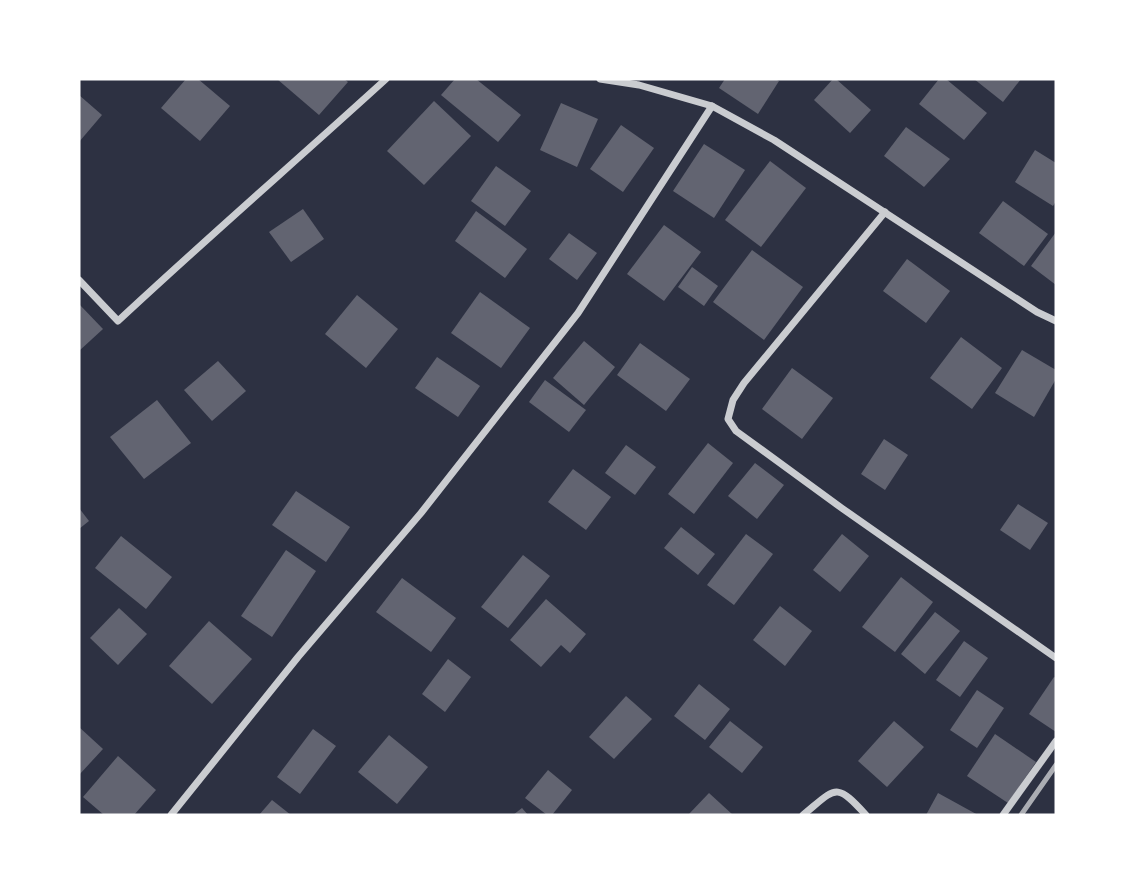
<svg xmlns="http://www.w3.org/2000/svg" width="1135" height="894" font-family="'Archivo Narrow',sans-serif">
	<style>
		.building { fill: #626471 }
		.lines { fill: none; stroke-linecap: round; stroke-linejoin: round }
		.minor { stroke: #caccd0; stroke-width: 7 }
		.rail { stroke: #abadb3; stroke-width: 5 }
	</style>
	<rect width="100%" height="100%" fill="#2d3142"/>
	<g class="building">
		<polygon points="186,79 198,79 230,106 200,141 161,108"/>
		<polygon points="277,79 344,79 348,82 319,115"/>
		<polygon points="455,79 476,79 521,115 498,142 441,95"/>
		<polygon points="725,79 775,79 779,81 758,114 719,88"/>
		<polygon points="833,79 836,79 871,110 850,133 814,100"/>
		<polygon points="939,79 946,79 987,113 964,140 919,104"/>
		<polygon points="974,79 1021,79 1003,102"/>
		<polygon points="79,95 102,115 79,142"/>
		<polygon points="434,101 471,136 424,185 387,151"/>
		<polygon points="561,103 598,119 577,167 540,150"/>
		<polygon points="621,125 654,148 623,192 590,169"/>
		<polygon points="906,127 950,159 924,187 884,156"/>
		<polygon points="704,144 745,170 714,218 673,191"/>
		<polygon points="1035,150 1056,163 1056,201 1053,206 1015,182"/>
		<polygon points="770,161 806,188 761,247 725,220"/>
		<polygon points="496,166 531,191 505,226 471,201"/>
		<polygon points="1003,201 1048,234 1024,266 979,233"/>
		<polygon points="303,209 324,239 291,262 269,232"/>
		<polygon points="476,211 527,249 505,278 455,241"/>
		<polygon points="664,225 701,252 664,301 627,274"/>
		<polygon points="1056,232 1056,285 1031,266"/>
		<polygon points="569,233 597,253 577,280 549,259"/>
		<polygon points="752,250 803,287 764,340 713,302"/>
		<polygon points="907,259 950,291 926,323 883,291"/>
		<polygon points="692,267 718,286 704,306 678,287"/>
		<polygon points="480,292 530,328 501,368 451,333"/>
		<polygon points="357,295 398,329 366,368 325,334"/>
		<polygon points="79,304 103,329 79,351"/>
		<polygon points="961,337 1002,368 972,409 930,378"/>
		<polygon points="584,341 615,367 584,405 553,378"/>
		<polygon points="640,343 690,379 666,411 617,375"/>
		<polygon points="1022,350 1056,370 1056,379 1034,417 995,393"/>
		<polygon points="437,357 480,386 458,417 415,388"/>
		<polygon points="218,361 246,391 212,421 184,390"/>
		<polygon points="792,368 833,398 802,439 762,409"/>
		<polygon points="545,380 586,410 569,432 529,402"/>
		<polygon points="157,400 191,443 144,479 110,437"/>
		<polygon points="884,439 908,455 885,490 861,474"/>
		<polygon points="708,443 733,463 694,514 668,494"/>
		<polygon points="626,445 656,467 635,495 605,473"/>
		<polygon points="755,463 784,485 757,519 728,496"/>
		<polygon points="573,469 611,497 586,530 548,502"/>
		<polygon points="296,491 350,527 326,562 272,525"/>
		<polygon points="1018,504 1048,523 1030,550 1000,530"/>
		<polygon points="79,508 89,521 79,529"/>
		<polygon points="681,527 715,554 698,575 664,548"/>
		<polygon points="746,534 773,554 734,605 707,585"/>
		<polygon points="842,534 869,556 840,592 813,570"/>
		<polygon points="121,536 172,577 146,609 95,568"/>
		<polygon points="286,550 316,571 272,637 241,616"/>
		<polygon points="523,555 550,576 508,628 481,607"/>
		<polygon points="901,577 933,602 895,652 862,627"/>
		<polygon points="402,578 456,618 431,652 376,612"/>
		<polygon points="546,599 586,634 570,653 561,645 541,667 510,640"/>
		<polygon points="780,606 812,631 785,666 753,640"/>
		<polygon points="119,608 147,634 118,665 90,638"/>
		<polygon points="935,612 960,631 925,674 901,654"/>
		<polygon points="209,621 252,659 212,704 169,666"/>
		<polygon points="964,641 988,658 960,697 936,680"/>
		<polygon points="448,659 471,677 445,712 422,694"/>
		<polygon points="1054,677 1056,678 1056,732 1029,714"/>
		<polygon points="699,684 730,709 705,740 674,716"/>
		<polygon points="977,690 1004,708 977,748 950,730"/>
		<polygon points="626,696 652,719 614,759 589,737"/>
		<polygon points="730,721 763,747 742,773 709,747"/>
		<polygon points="894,721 924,747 887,787 858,761"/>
		<polygon points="79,727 103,749 79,775"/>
		<polygon points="313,729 336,746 300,794 277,777"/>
		<polygon points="995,734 1036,762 1008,803 967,776"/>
		<polygon points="389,735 428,767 397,804 358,772"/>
		<polygon points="118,756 156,790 134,815 104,815 83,797"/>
		<polygon points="548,770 572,790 552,815 547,815 525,798"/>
		<polygon points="709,793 733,815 688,815"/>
		<polygon points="938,793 978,815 926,815"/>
		<polygon points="272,800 291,815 259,815"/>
		<polygon points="522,808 528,815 513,815"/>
	</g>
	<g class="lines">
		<g class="minor">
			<polyline points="600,79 639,85 712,106 774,140 1037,312 1056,321"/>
			<polyline points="885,212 744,383 733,400 728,419 736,431 843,509 1056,658"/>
			<path d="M79 280 118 321C206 239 297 160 386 79"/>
			<polyline points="171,815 298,657 421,513 578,313 712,106"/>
			<path d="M803 815C836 788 835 781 866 815"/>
			<polyline points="1003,815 1056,741"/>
		</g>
		<polyline class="rail" points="1021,815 1056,765"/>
	</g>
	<rect width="1135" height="894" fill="none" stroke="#ffffff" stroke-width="161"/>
</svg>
